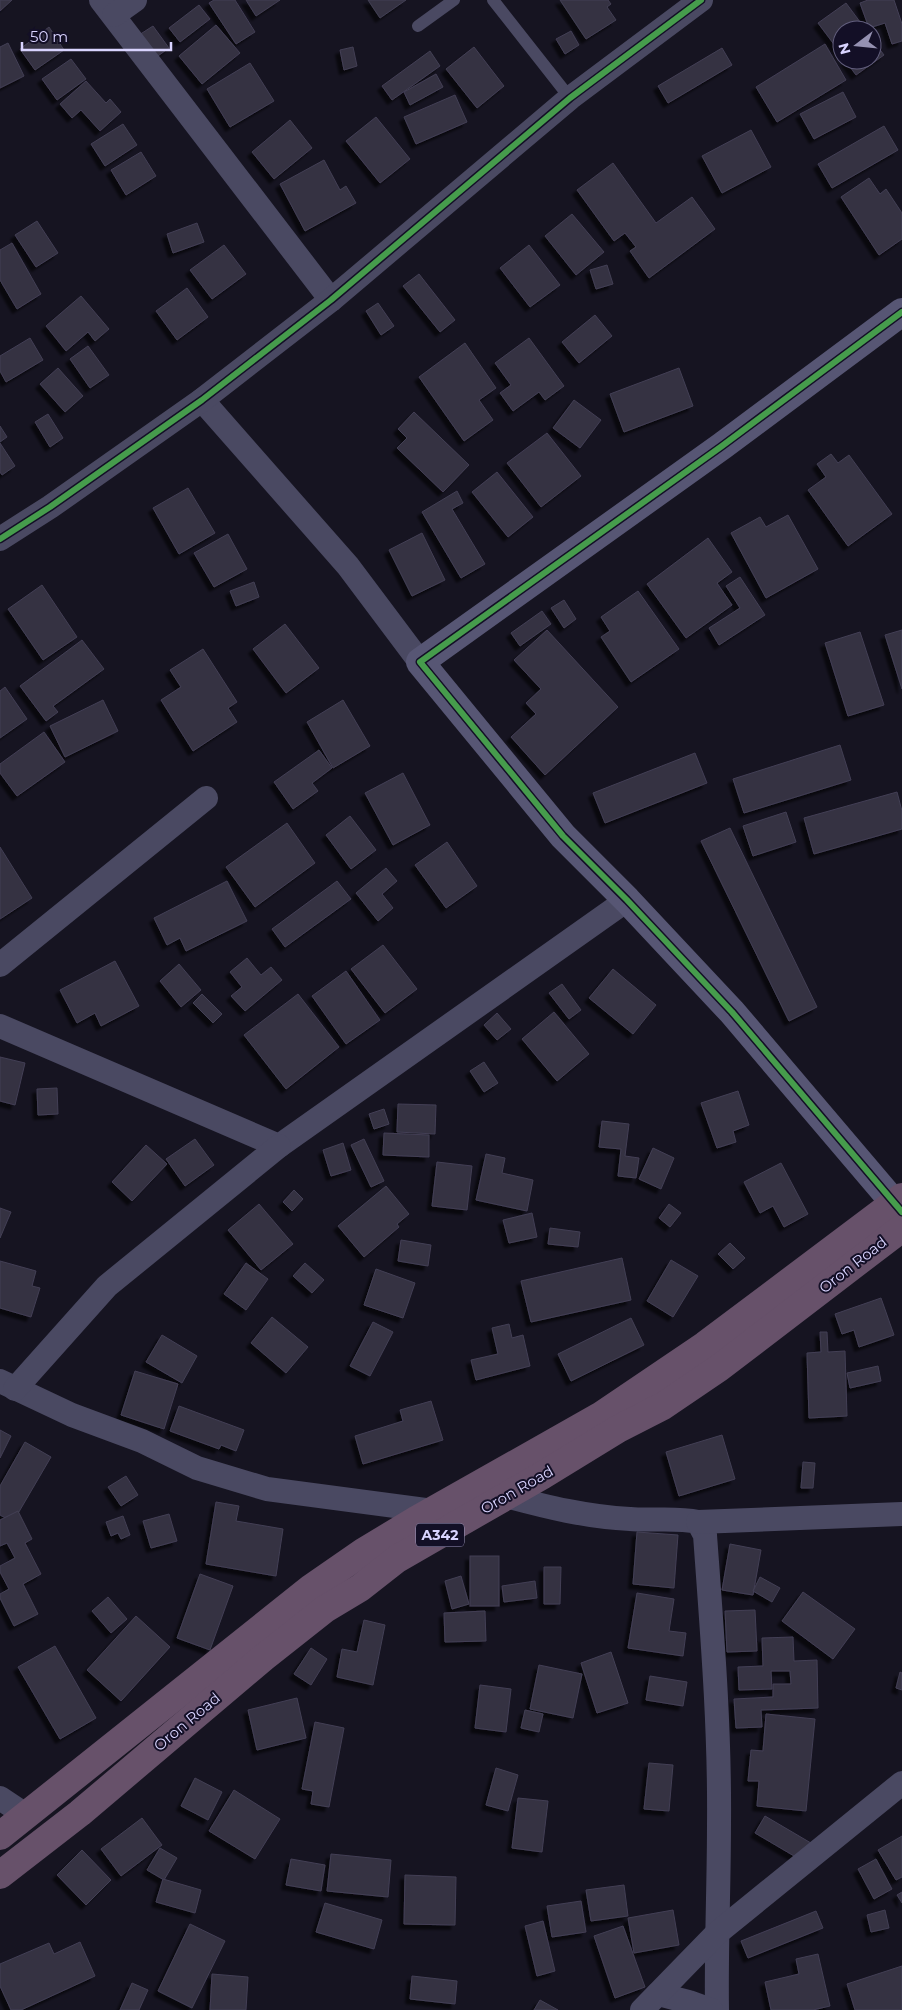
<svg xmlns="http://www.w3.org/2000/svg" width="902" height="2010" font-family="Montserrat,sans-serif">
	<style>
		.building { fill: #343243; stroke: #433f54; filter: url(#shadow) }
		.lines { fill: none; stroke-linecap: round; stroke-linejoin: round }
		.lane { stroke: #4a4962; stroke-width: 12 }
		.street { stroke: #4a4962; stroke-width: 24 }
		.secondary { stroke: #575674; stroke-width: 28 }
		.highway { stroke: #67516a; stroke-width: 28 }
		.cycleway-casing { stroke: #130f26; stroke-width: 9 }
		.cycleway { stroke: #469c4c; stroke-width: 6 }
		.labels { text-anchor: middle; stroke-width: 4; stroke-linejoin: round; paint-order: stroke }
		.shield { fill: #130f26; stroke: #9e99be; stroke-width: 1 }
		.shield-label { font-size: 14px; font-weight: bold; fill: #d9d4ff }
		.street-label { font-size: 15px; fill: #d9d4ff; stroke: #130f26 }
	</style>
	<defs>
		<filter id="shadow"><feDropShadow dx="-4.5" dy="4.5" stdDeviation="1" flood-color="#0009"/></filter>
	</defs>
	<rect width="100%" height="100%" fill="#161421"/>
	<g class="building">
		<polygon points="0,0 12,0 0,11"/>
		<polygon points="214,0 235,0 255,32 236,44 209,3"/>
		<polygon points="246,0 280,0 256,16"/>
		<polygon points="368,0 406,0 380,18"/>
		<polygon points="560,0 608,0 611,4 607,7 616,20 586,39"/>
		<polygon points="868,0 894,0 902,24 902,41 892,44 885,23 869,28 860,3"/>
		<polygon points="846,3 866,30 842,30 842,55 818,23"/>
		<polygon points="199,5 210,19 180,42 169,28"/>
		<polygon points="216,25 240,53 202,84 179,56"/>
		<polygon points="153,26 169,48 155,58 139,35"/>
		<polygon points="49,27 64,50 35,70 20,49"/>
		<polygon points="571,31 579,45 565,54 556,39"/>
		<polygon points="872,39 884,55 856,75 845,60 872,60"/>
		<polygon points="8,43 24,76 0,88 0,47"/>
		<polygon points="825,44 846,80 777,122 756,87"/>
		<polygon points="353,47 357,66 344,70 340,50"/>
		<polygon points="474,47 504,86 477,108 446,69"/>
		<polygon points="722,48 732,65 668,103 658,86"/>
		<polygon points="430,51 440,66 392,100 382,86"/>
		<polygon points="71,59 86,79 57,100 42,79"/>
		<polygon points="250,63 274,101 230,127 207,89"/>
		<polygon points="436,74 443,87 410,105 404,92"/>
		<polygon points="86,81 106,103 110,99 121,112 100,131 81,110 72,118 60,104"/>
		<polygon points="843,92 856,117 814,139 800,114"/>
		<polygon points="455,95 467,122 416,144 404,117"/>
		<polygon points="376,117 410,159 380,183 346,141"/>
		<polygon points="290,120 312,148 274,179 252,152"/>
		<polygon points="123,124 137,145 105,166 91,144"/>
		<polygon points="884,126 898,150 832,188 818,164"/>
		<polygon points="751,130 771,167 722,193 702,156"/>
		<polygon points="141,152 156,176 126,195 111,170"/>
		<polygon points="324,160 340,190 346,186 356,203 305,231 280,184"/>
		<polygon points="613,163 656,223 692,197 715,229 649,278 630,251 636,247 625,233 614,241 577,190"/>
		<polygon points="869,178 880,194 886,189 902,213 902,239 879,255 841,197"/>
		<polygon points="572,214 604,252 576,275 545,236"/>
		<polygon points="37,221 58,253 36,267 15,235"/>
		<polygon points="197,223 204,242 173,253 167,234"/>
		<polygon points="12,243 41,294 17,309 0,280 0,250"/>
		<polygon points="224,245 246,274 212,299 190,270"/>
		<polygon points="529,245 560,285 530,307 500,268"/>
		<polygon points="607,265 613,284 596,289 590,270"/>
		<polygon points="419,274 455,320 440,332 403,286"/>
		<polygon points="187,288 208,317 177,340 156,311"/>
		<polygon points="81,296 109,329 95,341 88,332 66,351 46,326"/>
		<polygon points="378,303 394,326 381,335 366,311"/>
		<polygon points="595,315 612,336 579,363 562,342"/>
		<polygon points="30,338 43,360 6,382 0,371 0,356"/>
		<polygon points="529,338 564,386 545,400 539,392 513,411 500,393 511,385 495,363"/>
		<polygon points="465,343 496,388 479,400 493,420 464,441 419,377"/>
		<polygon points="88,346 109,375 90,388 70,359"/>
		<polygon points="58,368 83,396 65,412 40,384"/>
		<polygon points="679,368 693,406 624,432 610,394"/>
		<polygon points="574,400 601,420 580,448 553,428"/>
		<polygon points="414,412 469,465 443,492 397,448 407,438 398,429"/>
		<polygon points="48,414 63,438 50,447 35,422"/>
		<polygon points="0,426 7,437 0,442"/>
		<polygon points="547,433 581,476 541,507 507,463"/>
		<polygon points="0,443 15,466 2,475 0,472"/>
		<polygon points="831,454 838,463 849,455 892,514 848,546 808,490 826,477 817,464"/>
		<polygon points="497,472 533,517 508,537 472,492"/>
		<polygon points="188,488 215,533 179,554 153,508"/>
		<polygon points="457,491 463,503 452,509 485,564 461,578 422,512"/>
		<polygon points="788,515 818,569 766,598 731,533 760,517 766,527"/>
		<polygon points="422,533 445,580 412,596 389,550"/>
		<polygon points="228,534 247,569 214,587 194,553"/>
		<polygon points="708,538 732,572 717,583 732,605 686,638 647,584"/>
		<polygon points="740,577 765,615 719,645 709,628 740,608 726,586"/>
		<polygon points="254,582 259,597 236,606 230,591"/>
		<polygon points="42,585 77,637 43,660 8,609"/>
		<polygon points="638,591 679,649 631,682 601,637 610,631 601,617"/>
		<polygon points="564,600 576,619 564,628 551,608"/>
		<polygon points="542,611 551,624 520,646 511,633"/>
		<polygon points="285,624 319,668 286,693 253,649"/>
		<polygon points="547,630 618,707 545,775 511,737 536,714 526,703 541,689 514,660"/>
		<polygon points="902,630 902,689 885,635"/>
		<polygon points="860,632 884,705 848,716 825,643"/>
		<polygon points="82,640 104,669 53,706 58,712 46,721 20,686"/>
		<polygon points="203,649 237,702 228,708 237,722 193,751 161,700 181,687 170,670"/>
		<polygon points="5,687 27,719 0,738 0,691"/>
		<polygon points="103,700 118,731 65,757 50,726"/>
		<polygon points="343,700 370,746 333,768 307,722"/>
		<polygon points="44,732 65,762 17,796 0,773 0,764"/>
		<polygon points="840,745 851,780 744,813 733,779"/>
		<polygon points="319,750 332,768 312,783 318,791 293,809 274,782"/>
		<polygon points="695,753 707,783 605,823 593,793"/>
		<polygon points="403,773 430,825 393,845 365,793"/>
		<polygon points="897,792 902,811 902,829 814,854 804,818"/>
		<polygon points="786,812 796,842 753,856 743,826"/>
		<polygon points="350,816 376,850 351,869 326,835"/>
		<polygon points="287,823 315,863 255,907 226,867"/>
		<polygon points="730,828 817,1007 789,1021 701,841"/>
		<polygon points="447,842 477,886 446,908 415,865"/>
		<polygon points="0,847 32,898 0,919"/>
		<polygon points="386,868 397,881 382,894 393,908 378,921 356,893"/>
		<polygon points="227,881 247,921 186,951 180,938 167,945 154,918"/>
		<polygon points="337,881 351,899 285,947 272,929"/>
		<polygon points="383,945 417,989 385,1013 351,969"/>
		<polygon points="247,958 261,975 271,967 282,980 245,1011 231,996 242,987 230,972"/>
		<polygon points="115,961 139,1006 101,1026 95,1013 77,1023 60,990"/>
		<polygon points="179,964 201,990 181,1007 160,981"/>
		<polygon points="613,969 656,1005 633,1034 589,998"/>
		<polygon points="346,971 380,1020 346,1044 312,996"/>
		<polygon points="562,984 581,1010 569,1019 549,993"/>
		<polygon points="202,994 222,1014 213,1023 193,1003"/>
		<polygon points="298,994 339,1047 286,1089 244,1035"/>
		<polygon points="554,1012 589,1054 557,1081 522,1039"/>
		<polygon points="497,1013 511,1029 497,1040 484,1025"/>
		<polygon points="0,1057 25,1063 15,1105 0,1101"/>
		<polygon points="484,1062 498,1083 484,1092 470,1071"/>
		<polygon points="57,1088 58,1114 38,1115 37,1089"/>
		<polygon points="738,1091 749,1125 733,1131 736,1142 717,1148 701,1103"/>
		<polygon points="398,1104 436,1105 435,1134 397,1132"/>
		<polygon points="384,1109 389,1124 374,1129 369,1114"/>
		<polygon points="602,1121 629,1124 625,1156 639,1158 636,1178 618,1176 621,1149 599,1147"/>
		<polygon points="384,1133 429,1135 429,1157 383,1155"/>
		<polygon points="195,1139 214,1165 185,1186 166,1159"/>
		<polygon points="364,1139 384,1181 371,1187 351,1145"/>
		<polygon points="343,1143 351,1170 331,1176 323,1150"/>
		<polygon points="146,1145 167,1164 132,1201 112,1182"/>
		<polygon points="653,1148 674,1158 661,1189 639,1179"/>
		<polygon points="486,1154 505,1158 502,1173 533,1180 527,1211 476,1200"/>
		<polygon points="437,1162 472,1166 467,1210 432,1206"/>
		<polygon points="781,1163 808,1214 784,1227 773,1206 760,1213 744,1182"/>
		<polygon points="386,1186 409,1214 397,1224 399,1227 364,1257 338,1226"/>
		<polygon points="294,1190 303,1199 292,1211 283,1202"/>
		<polygon points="259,1204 293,1244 261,1270 228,1230"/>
		<polygon points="669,1204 681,1213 670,1227 659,1218"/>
		<polygon points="0,1208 11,1212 0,1238"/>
		<polygon points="532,1213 537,1237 509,1243 503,1220"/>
		<polygon points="550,1228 580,1232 578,1247 548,1244"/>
		<polygon points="401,1240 431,1245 428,1266 398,1261"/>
		<polygon points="730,1243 745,1258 733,1269 718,1254"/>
		<polygon points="622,1258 631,1300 531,1322 521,1281"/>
		<polygon points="671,1260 698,1276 673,1317 647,1301"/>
		<polygon points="0,1261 36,1271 32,1286 40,1288 31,1317 0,1308"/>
		<polygon points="246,1263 268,1279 246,1310 224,1294"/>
		<polygon points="305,1263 324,1280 312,1293 293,1276"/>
		<polygon points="376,1269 415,1283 403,1318 364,1305"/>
		<polygon points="881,1298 894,1335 859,1347 854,1330 842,1334 835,1314"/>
		<polygon points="272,1317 308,1347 286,1373 251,1343"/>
		<polygon points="631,1318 644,1345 571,1381 558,1354"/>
		<polygon points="373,1322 393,1332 370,1376 350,1366"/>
		<polygon points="509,1324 512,1338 523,1335 530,1366 476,1380 471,1360 498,1354 492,1328"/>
		<polygon points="820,1332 827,1332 828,1352 845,1351 847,1416 809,1418 807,1353 821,1352"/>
		<polygon points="162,1335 197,1356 182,1383 146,1362"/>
		<polygon points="878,1366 881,1381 850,1388 847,1373"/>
		<polygon points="135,1371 178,1384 164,1429 121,1415"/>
		<polygon points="431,1401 443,1440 363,1464 355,1436 403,1421 400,1410"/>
		<polygon points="179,1406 244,1430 236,1451 221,1445 219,1449 170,1431"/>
		<polygon points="0,1430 11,1436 0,1458"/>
		<polygon points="722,1435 735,1479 679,1496 666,1452"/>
		<polygon points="25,1442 51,1457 13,1522 0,1515 0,1486"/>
		<polygon points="803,1462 815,1463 813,1488 801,1488"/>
		<polygon points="126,1476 138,1495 121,1506 108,1487"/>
		<polygon points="216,1502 239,1506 236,1521 283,1529 276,1576 206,1564"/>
		<polygon points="18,1511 32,1539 25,1543 41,1574 23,1584 38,1614 14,1626 0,1598 0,1594 9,1589 0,1572 0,1566 15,1558 7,1543 0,1546 0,1520"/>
		<polygon points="169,1514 177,1541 151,1548 143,1521"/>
		<polygon points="123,1516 130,1535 121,1539 118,1533 111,1536 106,1522"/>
		<polygon points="637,1532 678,1535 674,1588 633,1584"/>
		<polygon points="730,1544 761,1550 753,1595 722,1590"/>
		<rect x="470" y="1556" width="29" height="50"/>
		<polygon points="544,1567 561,1567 560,1604 544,1604"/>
		<polygon points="200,1574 233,1586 210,1650 177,1638"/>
		<polygon points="461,1576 469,1604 452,1609 445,1581"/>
		<polygon points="760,1577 780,1588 772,1602 753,1591"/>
		<polygon points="535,1581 537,1598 504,1602 502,1586"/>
		<polygon points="803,1592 855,1629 833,1659 782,1621"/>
		<polygon points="637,1593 674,1599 669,1631 686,1633 683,1656 628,1648"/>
		<polygon points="108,1597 127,1619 111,1633 92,1611"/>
		<polygon points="755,1610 757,1651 727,1652 725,1611"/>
		<polygon points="485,1611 486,1641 445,1642 444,1613"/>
		<polygon points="136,1616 170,1647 121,1701 87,1670"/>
		<polygon points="364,1620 385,1625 373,1685 337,1677 342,1649 357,1652"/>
		<polygon points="793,1637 794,1661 817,1660 818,1708 761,1710 762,1727 736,1728 734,1699 773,1697 773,1684 791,1684 790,1671 771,1671 772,1689 739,1690 738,1667 763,1666 762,1638"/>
		<polygon points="55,1646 96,1718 60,1739 18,1667"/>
		<polygon points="311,1648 327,1659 311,1685 294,1674"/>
		<polygon points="611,1652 628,1703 597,1713 581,1663"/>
		<polygon points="539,1665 582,1674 573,1718 530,1709"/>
		<polygon points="900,1672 902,1673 902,1690 896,1688"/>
		<polygon points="650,1676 687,1682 683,1706 646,1700"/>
		<polygon points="480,1685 511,1689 506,1732 475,1728"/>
		<polygon points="297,1698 306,1738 257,1750 248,1710"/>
		<polygon points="525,1710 543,1714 539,1732 521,1728"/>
		<polygon points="766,1714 815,1719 806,1811 757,1806 759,1781 748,1781 751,1750 763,1751"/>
		<polygon points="315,1722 344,1728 329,1807 311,1804 313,1791 302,1789"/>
		<polygon points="649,1763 673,1765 669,1811 644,1809"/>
		<polygon points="496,1768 518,1775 508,1811 486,1805"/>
		<polygon points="195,1778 222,1792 208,1820 181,1806"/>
		<polygon points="234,1790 280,1819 255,1859 209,1831"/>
		<polygon points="518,1798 548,1801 542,1852 512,1848"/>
		<polygon points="765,1816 816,1846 806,1863 755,1833"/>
		<polygon points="142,1818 162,1845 121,1876 101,1849"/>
		<polygon points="902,1836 902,1877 896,1880 878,1850"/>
		<polygon points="160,1848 177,1858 164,1880 147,1870"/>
		<polygon points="82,1850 111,1880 86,1905 57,1875"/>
		<polygon points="331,1854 391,1860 388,1897 327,1891"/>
		<polygon points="291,1859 325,1865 321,1891 286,1885"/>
		<polygon points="876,1859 892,1889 874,1899 858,1869"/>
		<polygon points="405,1875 456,1877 455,1925 404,1924"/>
		<polygon points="163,1879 201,1890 195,1913 156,1902"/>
		<polygon points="624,1885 628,1916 591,1921 586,1890"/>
		<polygon points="902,1892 902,1903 897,1895"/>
		<polygon points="581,1901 586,1932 552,1937 547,1906"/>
		<polygon points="325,1903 382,1920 374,1949 316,1932"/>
		<polygon points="673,1910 679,1945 634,1953 628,1918"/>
		<polygon points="885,1910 889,1928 871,1932 867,1915"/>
		<polygon points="816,1911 823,1928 748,1958 741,1941"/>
		<polygon points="543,1921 555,1971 537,1976 525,1926"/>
		<polygon points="190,1924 225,1941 192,2008 158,1991"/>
		<polygon points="623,1926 645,1987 615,1998 594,1936"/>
		<polygon points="80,1942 95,1976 21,2010 11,2010 0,1986 0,1964 49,1943 54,1954"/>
		<polygon points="818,1954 830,2006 813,2010 771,2010 765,1982 799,1974 796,1959"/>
		<polygon points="902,1966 902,2010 855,2010 847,1984"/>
		<polygon points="212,1974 248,1977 246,2010 210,2010"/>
		<polygon points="412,1976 457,1981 455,2004 410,1999"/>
		<polygon points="132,1983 148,1990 139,2010 120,2010"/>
		<polygon points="540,2000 558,2010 534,2010"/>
	</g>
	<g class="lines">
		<g class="lane">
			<polyline points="493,0 570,98"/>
			<polyline points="418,26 454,0"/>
		</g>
		<g class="street">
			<polyline points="101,0 331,300"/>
			<polyline points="114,15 135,0"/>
			<polyline points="202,400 348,566 420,662"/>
			<polyline points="0,539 50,507 202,400 331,300 570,98 701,0"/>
			<polyline points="0,965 206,798"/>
			<polyline points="0,1026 279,1146 627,900"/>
			<polyline points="0,1381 72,1415 142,1441 197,1468 267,1489 433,1511"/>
			<polyline points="15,1389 107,1286 279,1146"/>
			<path d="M506 1496C547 1507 587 1517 630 1519 653 1521 675 1517 698 1522L705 1535C712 1631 720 1728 719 1824 719 1886 716 1948 717 2010"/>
			<polyline points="698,1522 902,1514"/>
			<polyline points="0,1798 27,1816"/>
			<polyline points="658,1994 689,2002 711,2010"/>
			<polyline points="642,2010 716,1934 902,1783"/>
		</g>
		<polyline class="secondary" points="902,312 722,446 420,662 563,836 627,900 732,1012 902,1212"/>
		<g class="highway">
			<polyline points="0,1836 311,1588 363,1552 416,1520 600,1416 705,1345 902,1197"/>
			<polyline points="0,1875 80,1813 263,1658 325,1609 360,1588 397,1559 543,1475 618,1429 663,1406 719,1368 902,1228"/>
		</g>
		<g class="cycleway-casing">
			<g id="cycleway">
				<polyline points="902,312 722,446 420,662 563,836 627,900 732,1012 902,1212"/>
				<polyline points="0,539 50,507 202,400 331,300 570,98 701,0"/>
			</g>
		</g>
		<use href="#cycleway" class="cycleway"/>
	</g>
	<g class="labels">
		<rect class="shield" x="416" y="1523.5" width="48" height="23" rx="4"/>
		<g class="shield-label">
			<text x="440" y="1540">A342</text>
		</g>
		<g class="street-label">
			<text transform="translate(853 1265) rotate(-38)" y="5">Oron Road</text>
			<text transform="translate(517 1490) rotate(-30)" y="5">Oron Road</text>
			<text transform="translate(187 1722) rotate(-40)" y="5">Oron Road</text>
		</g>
	</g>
	<g transform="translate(857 45) rotate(254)"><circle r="24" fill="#130f26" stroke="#625e7d"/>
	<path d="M0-4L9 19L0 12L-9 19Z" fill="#9591b1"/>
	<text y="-8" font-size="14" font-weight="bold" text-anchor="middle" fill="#d9d4ff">N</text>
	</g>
	<path d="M22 42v8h149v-8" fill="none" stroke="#d9d4ff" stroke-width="2.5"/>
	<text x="30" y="42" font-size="15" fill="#d9d4ff" stroke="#130f26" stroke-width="4" paint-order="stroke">50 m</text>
</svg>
